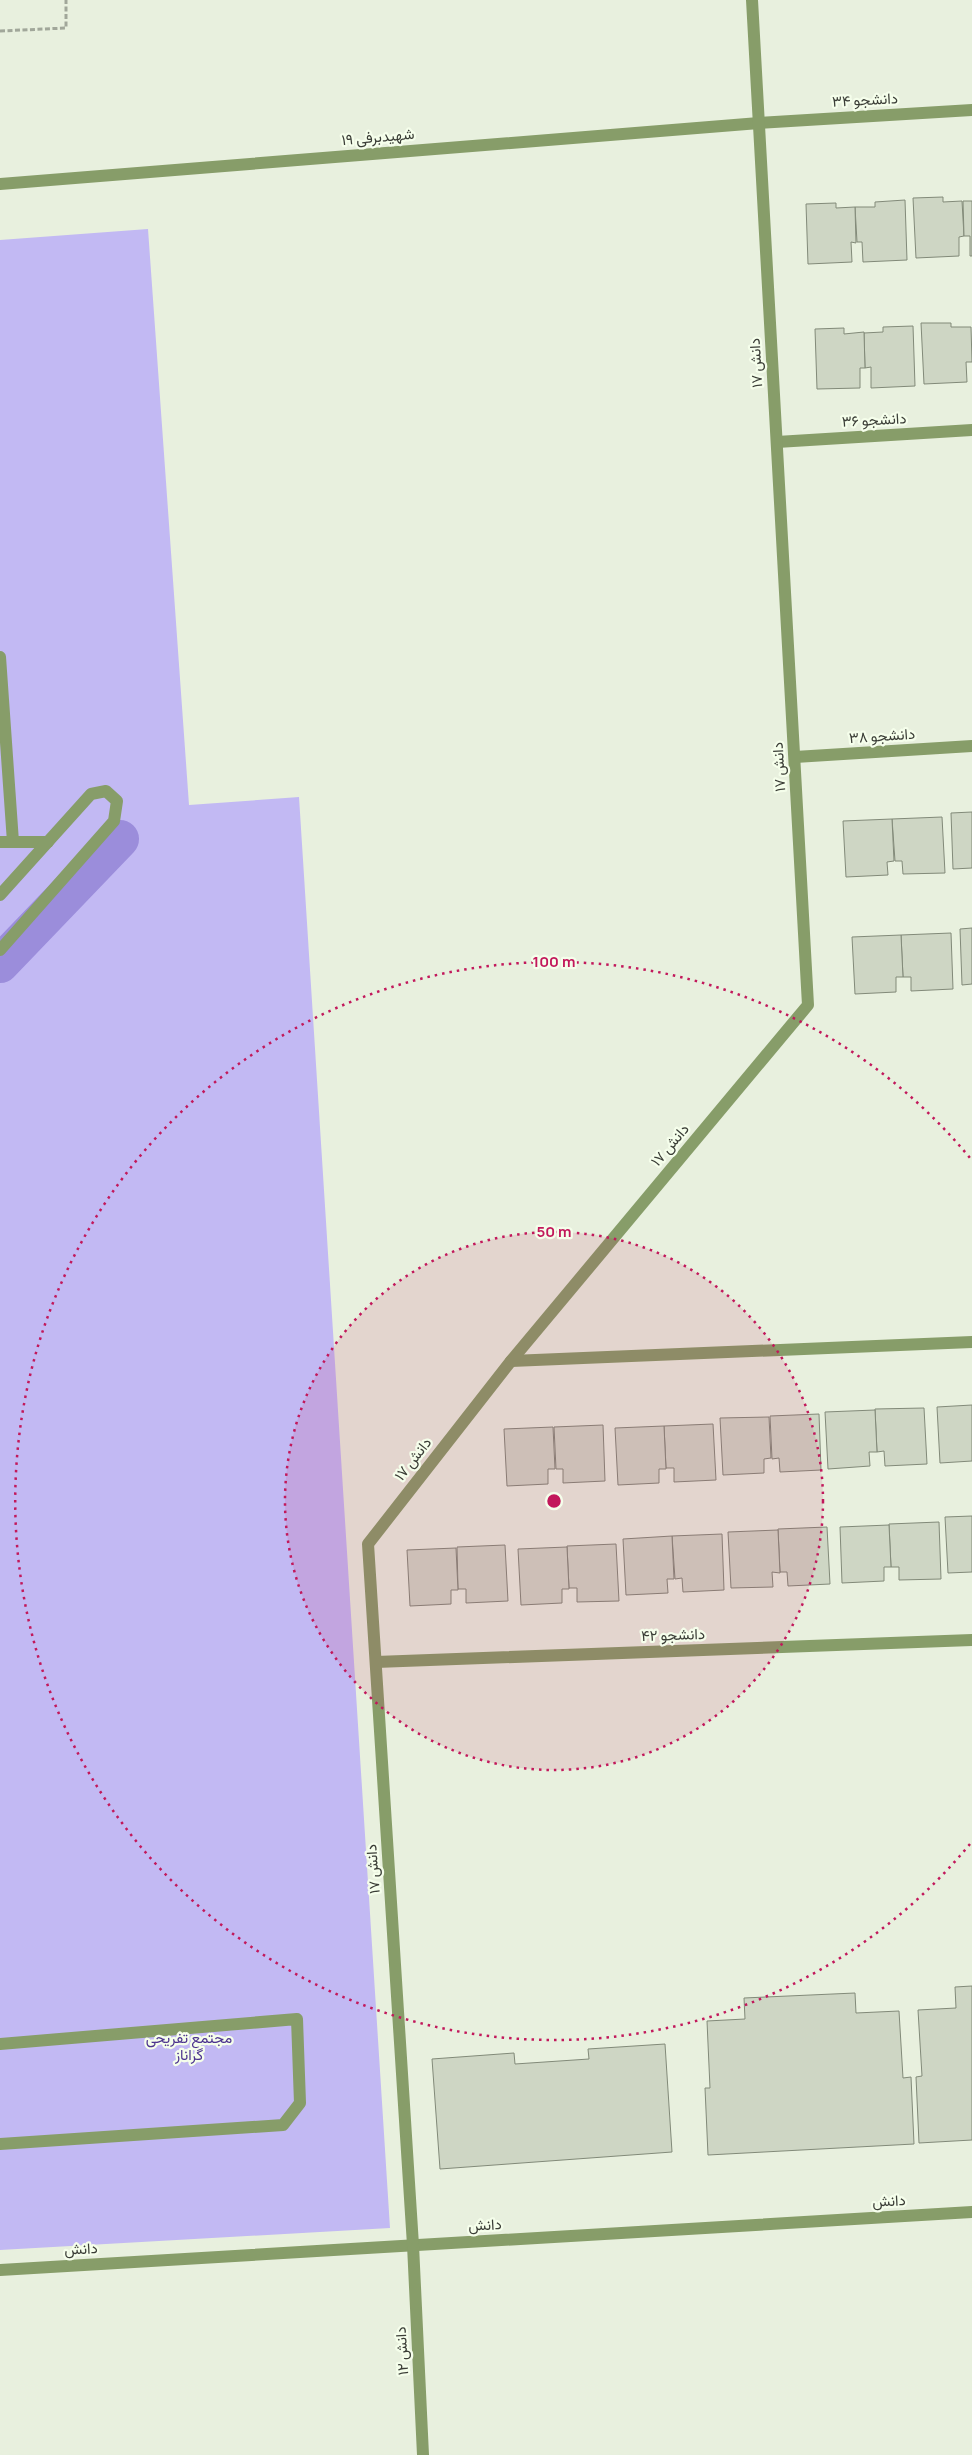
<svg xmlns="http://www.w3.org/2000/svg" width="972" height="2455" font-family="Manrope,Vazirmatn,sans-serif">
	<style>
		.green { fill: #c2b9f3 }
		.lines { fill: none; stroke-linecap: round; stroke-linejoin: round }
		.canal { stroke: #9b8ddb; stroke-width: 38 }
		.building { fill: #ced6c4; stroke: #828a79 }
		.path { stroke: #a1a79a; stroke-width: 3; stroke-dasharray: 5 2.5; stroke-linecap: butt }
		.minor { stroke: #879d69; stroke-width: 12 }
		.ring { fill: none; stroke: #c2185b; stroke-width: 2.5; stroke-dasharray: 2.5 5 }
		.labels { text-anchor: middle; stroke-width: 4.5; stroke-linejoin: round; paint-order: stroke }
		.street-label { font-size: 15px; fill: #3a3d36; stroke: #f5feeb }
		.park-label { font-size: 15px; fill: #4c338e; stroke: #f5feeb }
		.centre { fill: #c2185b; stroke: #f5feeb; stroke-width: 2.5 }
		.ring-label { font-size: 15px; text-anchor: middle; font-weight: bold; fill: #c2185b; stroke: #f5feeb; stroke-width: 4.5; stroke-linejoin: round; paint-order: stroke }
	</style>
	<rect width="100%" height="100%" fill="#e8f0de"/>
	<polygon class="green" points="148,229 189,805 299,797 390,2228 0,2250 0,240"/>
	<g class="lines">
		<polyline class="canal" points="0,964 120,839"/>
	</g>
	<g class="building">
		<polygon points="943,197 943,202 962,201 964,236 959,237 959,256 916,258 913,198"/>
		<polygon points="905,200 907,260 863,262 862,242 857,242 855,207 875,207 875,202"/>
		<polygon points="963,201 972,201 972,256 970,256 970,236 964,236"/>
		<polygon points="836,203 836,208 855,207 856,243 851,242 852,262 808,264 806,204"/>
		<polygon points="921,323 951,323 951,327 971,327 972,362 966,362 967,382 924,384"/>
		<polygon points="913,326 915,386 871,388 871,367 865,368 864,333 883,332 883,327"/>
		<polygon points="844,328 844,334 864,332 865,368 860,368 860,388 817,389 815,329"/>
		<polygon points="972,812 972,868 953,869 951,813"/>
		<polygon points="942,817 945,873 903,874 902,861 895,861 892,819"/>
		<polygon points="892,819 894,861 887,862 888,875 846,877 843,821"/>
		<polygon points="972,928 972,984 962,985 960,929"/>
		<polygon points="951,933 953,989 911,991 911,977 903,977 901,935"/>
		<polygon points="901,935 903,977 896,977 896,992 855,994 852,937"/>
		<polygon points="972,1405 972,1461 940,1463 937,1407"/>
		<polygon points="924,1408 927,1464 885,1466 884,1451 877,1452 875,1409"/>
		<polygon points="875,1410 877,1452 869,1452 870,1466 828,1469 825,1412"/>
		<polygon points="819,1414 821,1470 780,1472 779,1458 772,1459 770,1416"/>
		<polygon points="769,1417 771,1458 764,1459 764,1473 723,1475 720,1418"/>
		<polygon points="713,1424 716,1480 674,1482 674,1468 666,1468 664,1426"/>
		<polygon points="603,1425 605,1481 563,1483 563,1469 556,1469 554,1427"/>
		<polygon points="664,1426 666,1469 659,1469 659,1483 618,1485 615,1428"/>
		<polygon points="553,1427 555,1469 548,1469 548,1484 507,1486 504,1429"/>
		<polygon points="972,1516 972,1572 948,1573 945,1517"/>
		<polygon points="939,1522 941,1579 899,1580 899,1567 891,1567 889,1524"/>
		<polygon points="889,1525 891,1567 884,1567 884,1581 842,1583 840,1527"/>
		<polygon points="827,1527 830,1584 788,1586 787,1572 780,1572 778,1529"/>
		<polygon points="778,1530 780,1573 772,1572 773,1587 731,1588 728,1532"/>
		<polygon points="722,1534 724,1590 683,1592 682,1578 675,1579 672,1536"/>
		<polygon points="672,1536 674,1579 667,1579 668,1593 626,1595 623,1539"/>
		<polygon points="616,1544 619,1601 577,1602 577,1588 569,1588 567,1546"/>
		<polygon points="505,1545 508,1601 466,1603 466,1589 458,1589 457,1547"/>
		<polygon points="567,1547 569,1589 562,1589 562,1603 521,1605 518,1549"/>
		<polygon points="456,1548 458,1590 451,1590 451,1604 410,1606 407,1550"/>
		<polygon points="972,1986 972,2140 919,2143 916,2077 922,2076 918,2010 956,2008 955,1987"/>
		<polygon points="855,1993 856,2013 899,2011 903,2078 911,2077 914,2144 708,2155 705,2088 710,2088 707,2021 745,2019 744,1998"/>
		<polygon points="665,2044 672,2152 440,2169 432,2059 514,2053 515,2064 589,2059 588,2049"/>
	</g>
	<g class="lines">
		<polyline class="path" points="0,31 66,28 66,0"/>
		<g class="minor">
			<polyline points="0,184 759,123 972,110"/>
			<polyline points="777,442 972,430"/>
			<polyline points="0,657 13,842"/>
			<polyline points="795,757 972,746"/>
			<polyline points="0,842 48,842"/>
			<polyline points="0,895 91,794 106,791 117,801 114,821 0,950"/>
			<polyline points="511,1361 972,1342"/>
			<polyline points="376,1662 972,1640"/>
			<polyline points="0,2044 297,2019 300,2103 283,2125 0,2144"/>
			<polyline points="0,2270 972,2212"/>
			<polyline points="423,2455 413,2245 368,1544 511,1361 808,1005 752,0"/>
		</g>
	</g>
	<circle cx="554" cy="1501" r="269" fill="#c2185b" fill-opacity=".12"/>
	<g class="ring">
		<circle cx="554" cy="1501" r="269"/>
		<path d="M970 1844A539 539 0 1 1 970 1158"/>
	</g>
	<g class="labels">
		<g class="street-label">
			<text transform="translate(865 100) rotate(-3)" y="5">دانشجو ۳۴</text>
			<text transform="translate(378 137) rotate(-5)" y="5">شهیدبرفی ۱۹</text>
			<text transform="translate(756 363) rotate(-93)" y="5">دانش ۱۷</text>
			<text transform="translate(874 420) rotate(-3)" y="5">دانشجو ۳۶</text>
			<text transform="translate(882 736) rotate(-4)" y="5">دانشجو ۳۸</text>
			<text transform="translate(779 767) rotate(-93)" y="5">دانش ۱۷</text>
			<text transform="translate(670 1145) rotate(-50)" y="5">دانش ۱۷</text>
			<text transform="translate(413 1459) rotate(-52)" y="5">دانش ۱۷</text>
			<text transform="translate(673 1635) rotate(-2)" y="5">دانشجو ۴۲</text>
			<text transform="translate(373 1869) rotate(-94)" y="5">دانش ۱۷</text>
			<text transform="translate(889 2201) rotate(-3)" y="5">دانش</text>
			<text transform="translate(485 2225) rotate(-3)" y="5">دانش</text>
			<text transform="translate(81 2249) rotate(-3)" y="5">دانش</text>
			<text transform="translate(402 2351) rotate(-93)" y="5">دانش ۱۲</text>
		</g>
		<g class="park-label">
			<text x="189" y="2043">مجتمع تفریحی<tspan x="189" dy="17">گراناز</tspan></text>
		</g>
	</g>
	<circle cx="554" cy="1501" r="8" class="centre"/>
	<g class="ring-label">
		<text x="554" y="967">100 m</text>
		<text x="554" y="1237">50 m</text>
	</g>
</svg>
